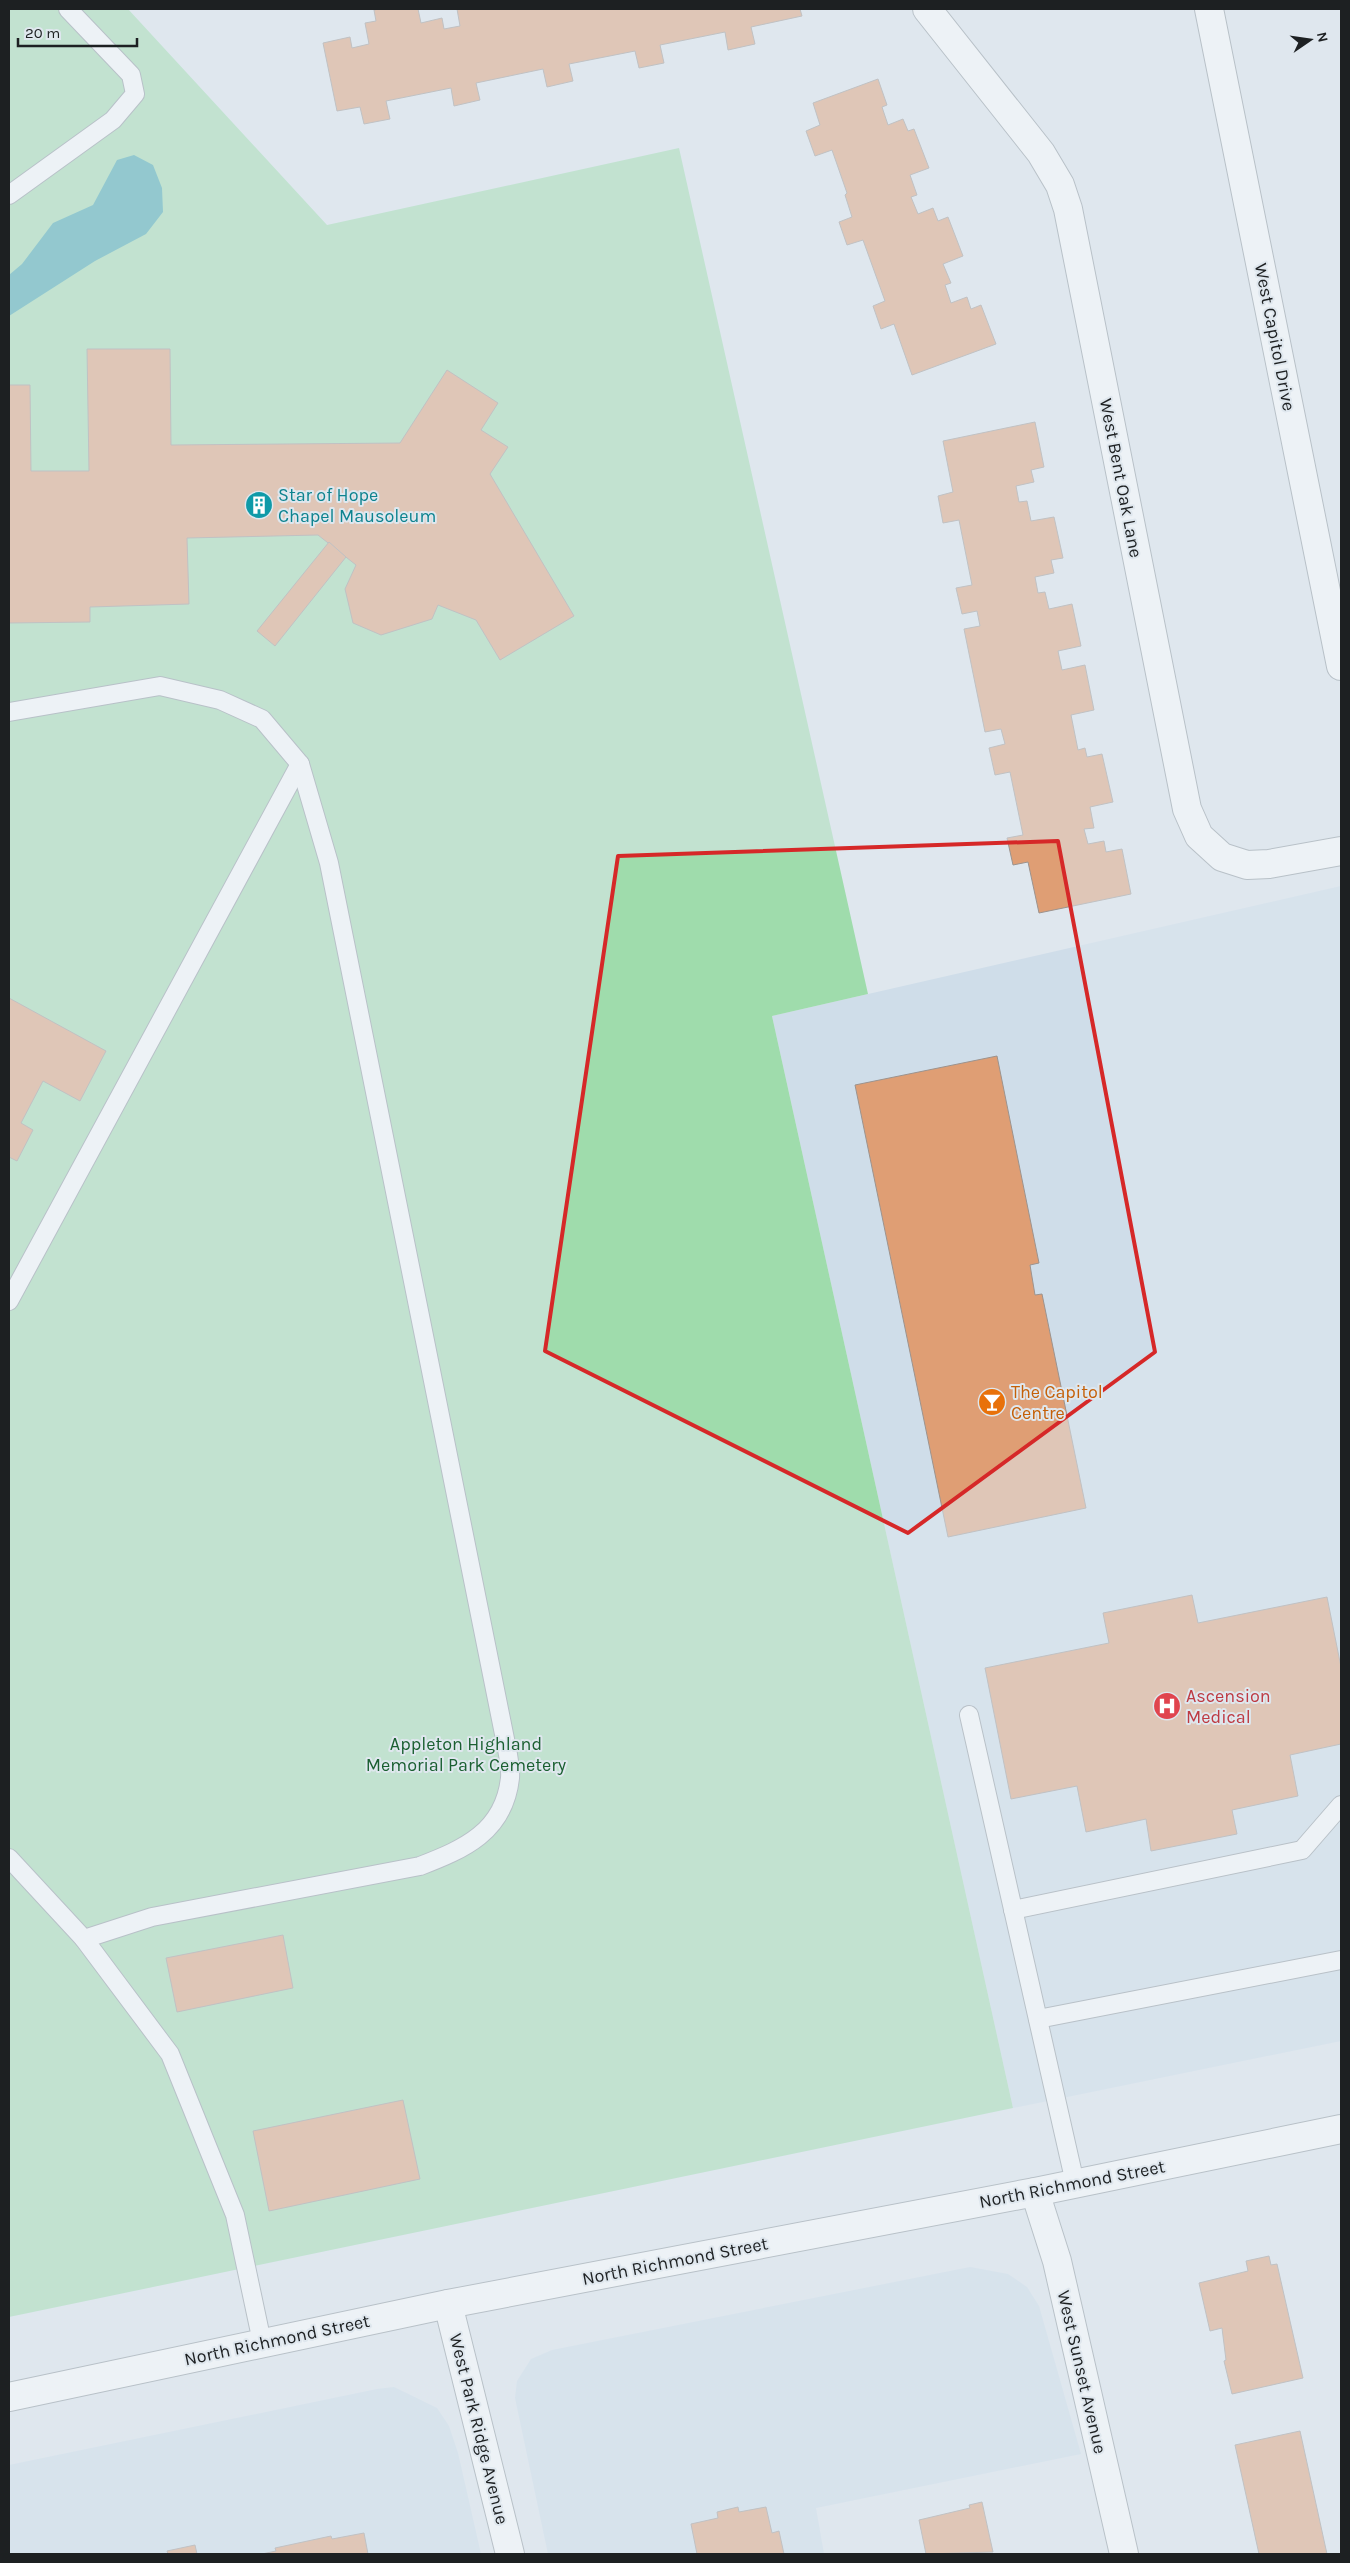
<svg xmlns="http://www.w3.org/2000/svg" width="1350" height="2563" font-family="Karla,sans-serif">
	<style>
		.built { fill: #cfdde9 }
		.green { fill: #9fdcac }
		.water { fill: #38a3a9 }
		.building { fill: #df9e74; stroke: #9c938e }
		.lines { fill: none; stroke-linecap: round; stroke-linejoin: round }
		.lane-casing { stroke: #8b9399; stroke-width: 20 }
		.street-casing { stroke: #8b9399; stroke-width: 30 }
		.secondary-casing { stroke: #8b9399; stroke-width: 30 }
		.primary-casing { stroke: #8b9399; stroke-width: 30 }
		.lane { stroke: #fff; stroke-width: 18 }
		.street { stroke: #fff; stroke-width: 28 }
		.secondary { stroke: #fff; stroke-width: 28 }
		.primary { stroke: #fff; stroke-width: 28 }
		.marked { fill: none; stroke: #d62828; stroke-width: 4; stroke-linejoin: round }
		.labels { text-anchor: middle; stroke-width: 4; stroke-linejoin: round; paint-order: stroke }
		.street-label { font-size: 18px; fill: #1d2022; stroke: #dfe7ee }
		.culture-label { font-size: 18px; fill: #0d838f; stroke: #dfe7ee; text-anchor: start }
		.food-label { font-size: 18px; fill: #c56008; stroke: #dfe7ee; text-anchor: start }
		.health-label { font-size: 18px; fill: #be3a42; stroke: #dfe7ee; text-anchor: start }
		.park-label { font-size: 18px; fill: #1a5f31; stroke: #dfe7ee }
	</style>
	<rect width="100%" height="100%" fill="#dfe7ee"/>
	<g class="built">
		<polygon points="1341,886 1341,2041 1013,2108 772,1016"/>
		<polygon points="970,2267 1008,2274 1027,2287 1039,2306 1081,2454 816,2508 824,2554 548,2554 515,2398 517,2381 531,2359 552,2350"/>
		<polygon points="394,2387 437,2408 449,2426 458,2453 481,2554 9,2554 9,2465 377,2389"/>
	</g>
	<polygon class="green" points="9,9 128,9 327,225 679,148 868,994 772,1016 1013,2108 9,2317"/>
	<polygon class="water" points="134,155 153,165 162,188 163,212 146,234 95,261 9,316 9,275 22,264 53,223 93,205 117,160"/>
	<g class="building">
		<polygon points="379,9 418,9 421,23 442,18 444,29 460,26 457,9 800,9 802,16 751,27 755,44 728,50 725,32 660,45 664,63 639,68 635,51 569,64 573,81 547,87 543,69 476,83 480,100 454,106 451,88 386,101 390,119 364,124 360,107 337,111 323,43 350,37 352,48 369,44 365,23 376,21 374,10"/>
		<polygon points="878,79 887,105 882,107 888,125 903,119 908,131 914,129 929,168 910,175 917,195 911,197 918,214 933,208 938,221 948,217 963,256 943,264 951,283 945,285 951,303 967,297 971,309 981,305 996,344 912,375 894,324 881,329 873,306 885,301 863,240 847,245 839,222 852,217 845,195 847,193 832,150 815,156 806,131 820,125 813,103"/>
		<polygon points="87,349 170,349 171,445 400,443 447,370 498,403 481,430 508,447 490,474 574,616 500,660 476,620 438,605 432,619 381,635 353,623 345,589 356,565 318,535 187,538 189,604 90,607 90,622 9,623 9,385 30,385 31,471 89,471"/>
		<polygon points="1035,422 1044,467 1031,470 1034,482 1016,486 1019,502 1027,501 1031,521 1054,517 1063,558 1051,560 1054,573 1035,577 1038,593 1045,592 1049,609 1072,604 1081,646 1058,651 1062,670 1085,665 1094,710 1071,715 1078,750 1085,748 1087,757 1102,754 1113,802 1090,807 1094,828 1084,829 1088,844 1104,841 1106,852 1122,849 1131,894 1039,913 1028,862 1013,865 1007,838 1023,835 1010,772 995,775 989,748 1005,744 1001,729 985,732 964,629 980,626 977,611 962,614 956,588 972,585 959,520 943,523 938,496 953,492 943,441"/>
		<polygon points="329,542 346,557 275,646 257,631"/>
		<polygon points="9,998 106,1051 80,1101 43,1081 21,1123 33,1130 17,1161 9,1157"/>
		<polygon points="997,1056 1039,1263 1030,1265 1035,1295 1042,1294 1086,1508 948,1537 855,1085"/>
		<polygon points="1192,1595 1198,1623 1327,1597 1341,1667 1341,1744 1290,1755 1298,1796 1232,1810 1237,1834 1151,1851 1146,1819 1086,1832 1077,1786 1011,1799 985,1668 1109,1643 1103,1613"/>
		<polygon points="283,1935 293,1988 177,2012 166,1958"/>
		<polygon points="403,2100 420,2179 269,2211 253,2131"/>
		<polygon points="1269,2256 1271,2265 1277,2264 1303,2378 1232,2394 1224,2361 1226,2360 1222,2328 1210,2331 1199,2283 1248,2271 1246,2261"/>
		<polygon points="1300,2431 1327,2554 1259,2554 1235,2445"/>
		<polygon points="982,2502 993,2552 926,2554 919,2520 970,2508 969,2505"/>
		<polygon points="738,2507 739,2512 766,2507 772,2533 779,2531 784,2554 697,2554 691,2524 718,2518 717,2512"/>
		<polygon points="364,2533 368,2554 262,2554 276,2551 275,2548 331,2536 332,2539"/>
		<polygon points="195,2545 197,2554 168,2554 167,2551"/>
	</g>
	<g class="lines">
		<g class="lane-casing">
			<g id="lane">
				<polyline points="9,195 113,120 135,94 131,75 68,9"/>
				<path d="M9 712 160 686 220 700 262 719 300 764 329 863 506 1744C508 1754 511 1768 510 1778 504 1832 464 1849 420 1866L152 1917 84 1939 9 1858"/>
				<polyline points="9,1301 300,764"/>
				<polyline points="969,1715 1075,2183"/>
				<polyline points="1013,1910 1302,1850 1341,1805"/>
				<polyline points="84,1939 170,2054 235,2215 262,2342"/>
				<polyline points="1038,2019 1341,1960"/>
			</g>
		</g>
		<g class="street-casing">
			<g id="street">
				<polyline points="927,9 1041,153 1060,185 1068,209 1187,809 1199,836 1222,857 1247,865 1269,864 1341,851"/>
				<polyline points="1035,2192 1057,2261 1124,2554"/>
				<polyline points="448,2304 510,2554"/>
			</g>
		</g>
		<g class="secondary-casing">
			<polyline id="secondary" points="1209,9 1341,666"/>
		</g>
		<g class="primary-casing">
			<polyline id="primary" points="9,2397 448,2304 1035,2192 1341,2129"/>
		</g>
		<use href="#lane" class="lane"/>
		<use href="#street" class="street"/>
		<use href="#secondary" class="secondary"/>
		<use href="#primary" class="primary"/>
	</g>
	<path d="M0 0H1350V2563H0ZM1058 841 1155 1352 908 1533 545 1351 618 856Z" fill="#dfe7ee" fill-opacity=".55" fill-rule="evenodd"/>
	<path class="marked" d="M1058 841 1155 1352 908 1533 545 1351 618 856Z"/>
	<defs>
		<g id="building-disc" transform="scale(1.4375)"><circle r="9.5" fill="#0f9aa8" stroke="#dfe7ee"/><path d="M-4-6H4V6H1V3H-1V6H-4ZM-2.5-4.3h1.7v1.8h-1.7ZM.8-4.3h1.7v1.8H.8ZM-2.5-1h1.7V.8h-1.7ZM.8-1h1.7V.8H.8Z" fill="#fff"/></g>
		<g id="bar-disc" transform="scale(1.4375)"><circle r="9.5" fill="#e8710a" stroke="#dfe7ee"/><path d="M-6-5H6L.8 .8V4.5H3.5V6h-7V4.5H-.8V.8Z" fill="#fff"/></g>
		<g id="hospital-disc" transform="scale(1.4375)"><circle r="9.5" fill="#e0444e" stroke="#dfe7ee"/><path d="M-5-5h3v3.5h4V-5h3V5h-3V1.5h-4V5h-3Z" fill="#fff"/></g>
	</defs>
	<g fill-rule="evenodd">
		<use href="#building-disc" x="259" y="505"/>
		<use href="#bar-disc" x="992" y="1402"/>
		<use href="#hospital-disc" x="1167" y="1706"/>
	</g>
	<g class="labels">
		<g class="street-label">
			<text transform="translate(1275 337) rotate(79)" y="6">West Capitol Drive</text>
			<text transform="translate(1121 478) rotate(79)" y="6">West Bent Oak Lane</text>
			<text transform="translate(1072 2184) rotate(-11)" y="6">North Richmond Street</text>
			<text transform="translate(675 2261) rotate(-11)" y="6">North Richmond Street</text>
			<text transform="translate(277 2340) rotate(-12)" y="6">North Richmond Street</text>
			<text transform="translate(1082 2372) rotate(77)" y="6">West Sunset Avenue</text>
			<text transform="translate(479 2429) rotate(76)" y="6">West Park Ridge Avenue</text>
		</g>
		<g class="culture-label">
			<text x="278" y="501">Star of Hope<tspan x="278" dy="21">Chapel Mausoleum</tspan></text>
		</g>
		<g class="food-label">
			<text x="1011" y="1398">The Capitol<tspan x="1011" dy="21">Centre</tspan></text>
		</g>
		<g class="health-label">
			<text x="1186" y="1702">Ascension<tspan x="1186" dy="21">Medical</tspan></text>
		</g>
		<g class="park-label">
			<text x="466" y="1750">Appleton Highland<tspan x="466" dy="21">Memorial Park Cemetery</tspan></text>
		</g>
	</g>
	<rect width="1350" height="2563" fill="none" stroke="#1d2022" stroke-width="20"/>
	<g transform="translate(1310 40) rotate(77)" stroke="#dfe7ee" stroke-width="4" paint-order="stroke">
	<path d="M0-4L9 19L0 12L-9 19Z" fill="#1d2022"/>
	<text y="-8" font-size="14" font-weight="bold" text-anchor="middle" fill="#1d2022">N</text>
	</g>
	<path d="M18 38v8h119v-8" fill="none" stroke="#1d2022" stroke-width="2.5"/>
	<text x="25" y="38" font-size="15" fill="#1d2022" stroke="#dfe7ee" stroke-width="4" paint-order="stroke">20 m</text>
</svg>
